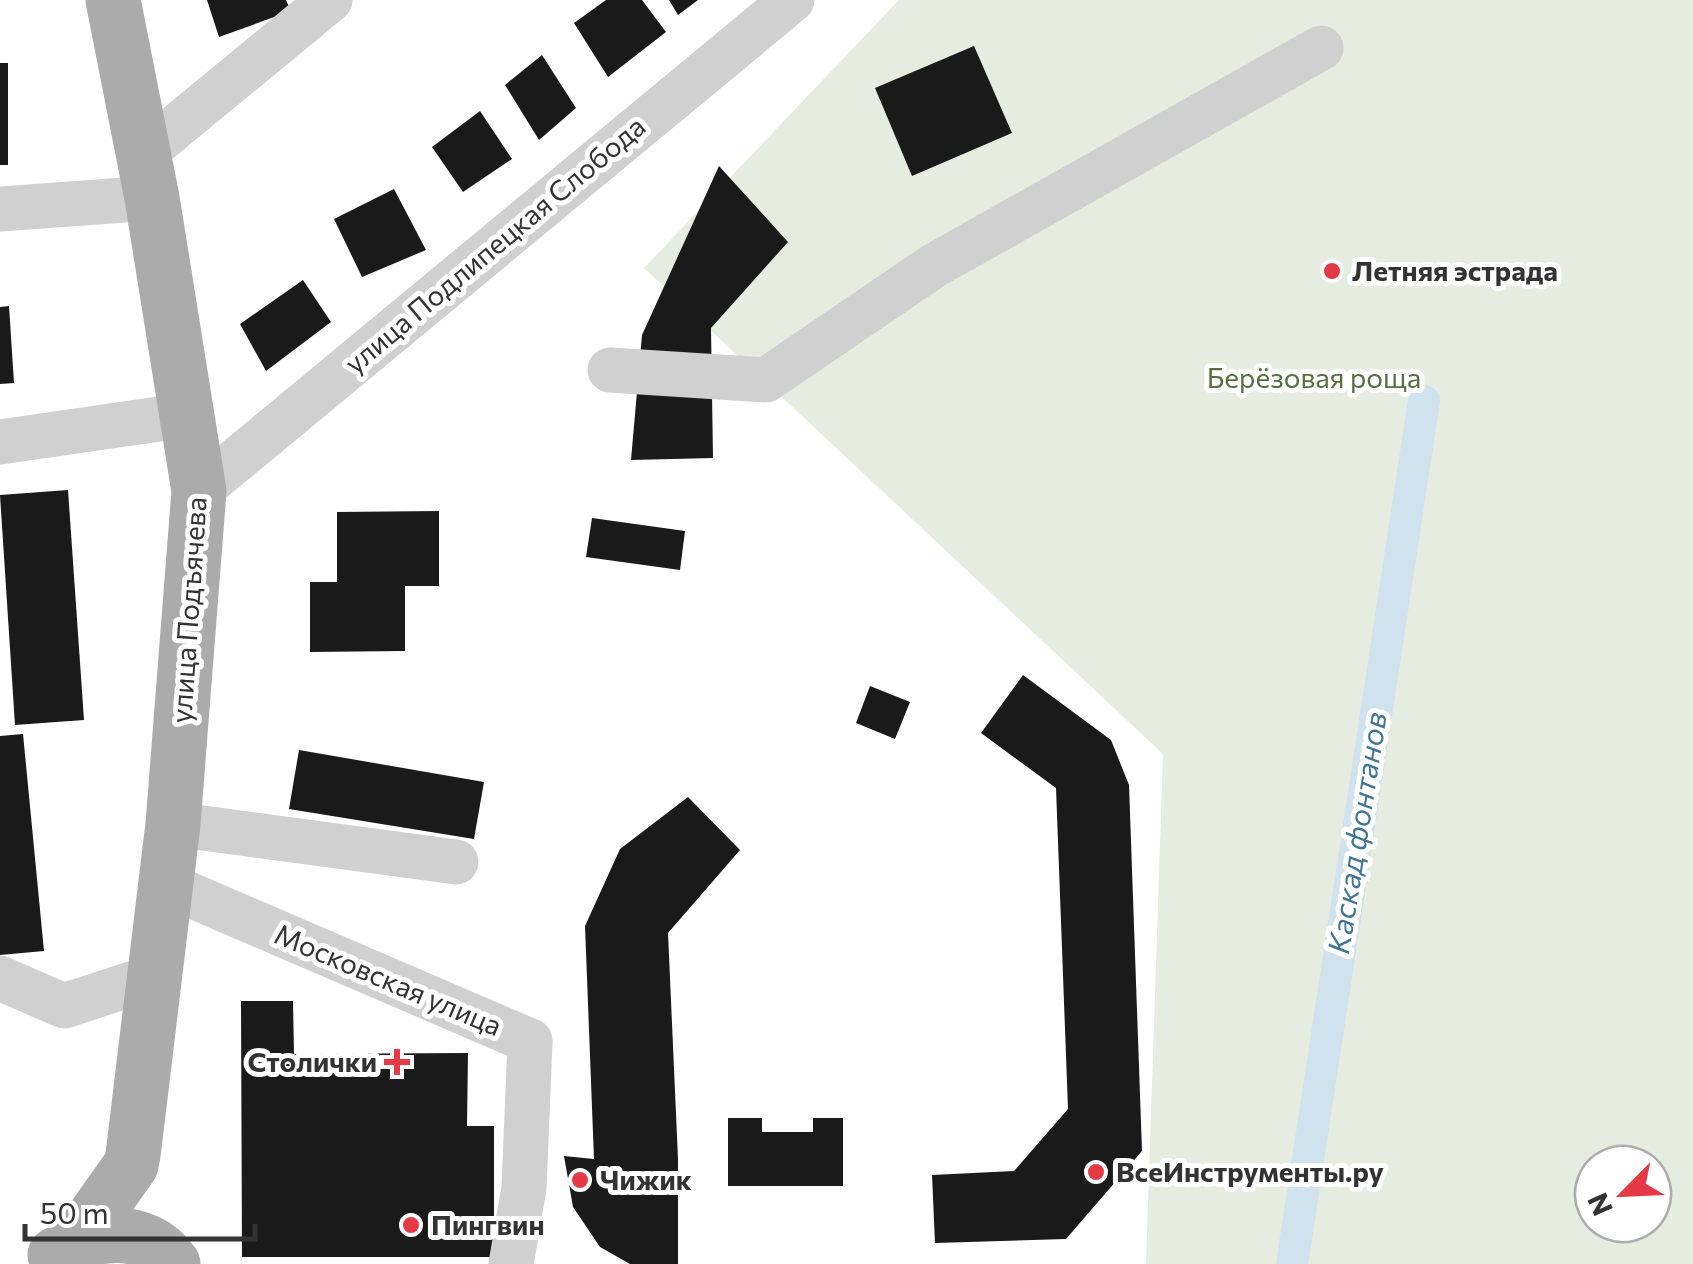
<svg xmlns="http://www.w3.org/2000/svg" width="1693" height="1264" font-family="Commissioner,sans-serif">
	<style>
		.green { fill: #e6ecdf; fill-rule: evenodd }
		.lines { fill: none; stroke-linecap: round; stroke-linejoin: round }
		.canal { stroke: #cfe2ee; stroke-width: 32 }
		.building { fill: #1a1a1a }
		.minor { stroke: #d0d0d0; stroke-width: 45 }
		.major { stroke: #ababab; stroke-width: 55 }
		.poi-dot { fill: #e63946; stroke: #fff; stroke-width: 4 }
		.labels { text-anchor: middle; stroke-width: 10; stroke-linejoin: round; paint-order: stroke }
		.street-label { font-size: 28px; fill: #333; stroke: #fff }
		.poi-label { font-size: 28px; font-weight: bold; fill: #333; stroke: #fff; text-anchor: start }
		.park-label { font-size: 28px; fill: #56703f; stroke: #fff }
		.water-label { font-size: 30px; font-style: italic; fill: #3f7597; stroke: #fff }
	</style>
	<rect width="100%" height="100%" fill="#fff"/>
	<path class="green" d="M899 0H1693V1264H1146L1163 754 644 268ZM1593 1164H1653V1224H1593Z"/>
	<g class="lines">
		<polyline class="canal" points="1292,1264 1424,401"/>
	</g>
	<g class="building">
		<polygon points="207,0 286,0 291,11 219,37"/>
		<polygon points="606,0 642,0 666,32 608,77 574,23"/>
		<polygon points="669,0 698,0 678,15"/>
		<polygon points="974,46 1012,133 912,176 875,88"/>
		<polygon points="542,55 576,108 539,140 505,85"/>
		<rect x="0" y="63" width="8" height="102"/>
		<polygon points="480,111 512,159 463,192 432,147"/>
		<polygon points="719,166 788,242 711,328 713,458 631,460 642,335"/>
		<polygon points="394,189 426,250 362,277 334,219"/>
		<polygon points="303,280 331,322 266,371 240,324"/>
		<polygon points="9,306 14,383 0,384 0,307"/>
		<polygon points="68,490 84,720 15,725 0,495"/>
		<polygon points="439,511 439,586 405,586 405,651 310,652 310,582 337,582 337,512"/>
		<polygon points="592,518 685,531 680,570 586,557"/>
		<polygon points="1023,675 1111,740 1129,785 1142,1151 1066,1239 935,1243 932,1175 1014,1171 1068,1109 1056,788 981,733"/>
		<polygon points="870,686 910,702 895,739 856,723"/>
		<polygon points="23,734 44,951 0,955 0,736"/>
		<polygon points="299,750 484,782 474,839 289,809"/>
		<polygon points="688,797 740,850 668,933 678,1159 678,1264 630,1264 600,1247 573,1207 564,1156 594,1159 585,926 620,849"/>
		<polygon points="241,1001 293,1001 294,1054 468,1053 467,1126 494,1126 494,1257 242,1257"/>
		<polygon points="728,1118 762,1118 762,1132 813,1132 813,1118 843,1118 843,1186 728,1186"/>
	</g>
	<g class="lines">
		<g class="minor">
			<polyline points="143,154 330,0"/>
			<polyline points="0,209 152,198"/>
			<polyline points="610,370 766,380 935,265 1321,48"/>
			<polyline points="0,442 187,415"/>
			<polyline points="199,491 792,0"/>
			<polyline points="173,824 456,862"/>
			<polyline points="165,884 530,1041 524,1188 511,1264"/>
			<polyline points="0,978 64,1006 153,977"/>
		</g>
		<g class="major">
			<polyline points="77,1241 131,1165 133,1155 173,824 199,491 152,198 113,0"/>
			<path d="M55 1255C91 1232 145 1223 173 1264"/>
		</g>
	</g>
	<g class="poi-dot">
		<circle cx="1332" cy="271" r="10"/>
		<path d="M392 1047h10v10h10v10h-10v10h-10v-10h-10v-10h10z"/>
		<circle cx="1096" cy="1172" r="10"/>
		<circle cx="580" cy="1180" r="10"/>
		<circle cx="411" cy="1225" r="10"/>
	</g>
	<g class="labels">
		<g class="street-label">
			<text transform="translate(495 245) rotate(-40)" y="10">улица Подлипецкая Слобода</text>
			<text transform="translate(189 610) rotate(-86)" y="10">улица Подъячева</text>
			<text transform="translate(388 980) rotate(23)" y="10">Московская улица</text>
		</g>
		<g class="poi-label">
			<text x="1352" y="281">Летняя эстрада</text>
			<text x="377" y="1072" text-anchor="end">Столички</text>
			<text x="1116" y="1182">ВсеИнструменты.ру</text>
			<text x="600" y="1190">Чижик</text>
			<text x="431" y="1235">Пингвин</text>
		</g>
		<g class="park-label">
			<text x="1314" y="388">Берёзовая роща</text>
		</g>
		<g class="water-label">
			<text transform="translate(1358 833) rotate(-81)" y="10">Каскад фонтанов</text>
		</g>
	</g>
	<g transform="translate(1623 1194) rotate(246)"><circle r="48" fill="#ffffff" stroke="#adadad" stroke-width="2.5"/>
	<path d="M0-8L18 38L0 25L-18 38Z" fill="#e63946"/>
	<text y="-15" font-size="28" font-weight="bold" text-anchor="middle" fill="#333333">N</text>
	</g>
	<path d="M25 1224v15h230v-15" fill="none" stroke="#333333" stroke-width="5"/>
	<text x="40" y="1224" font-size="30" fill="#333333" stroke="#ffffff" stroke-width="8" paint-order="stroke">50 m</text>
</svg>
